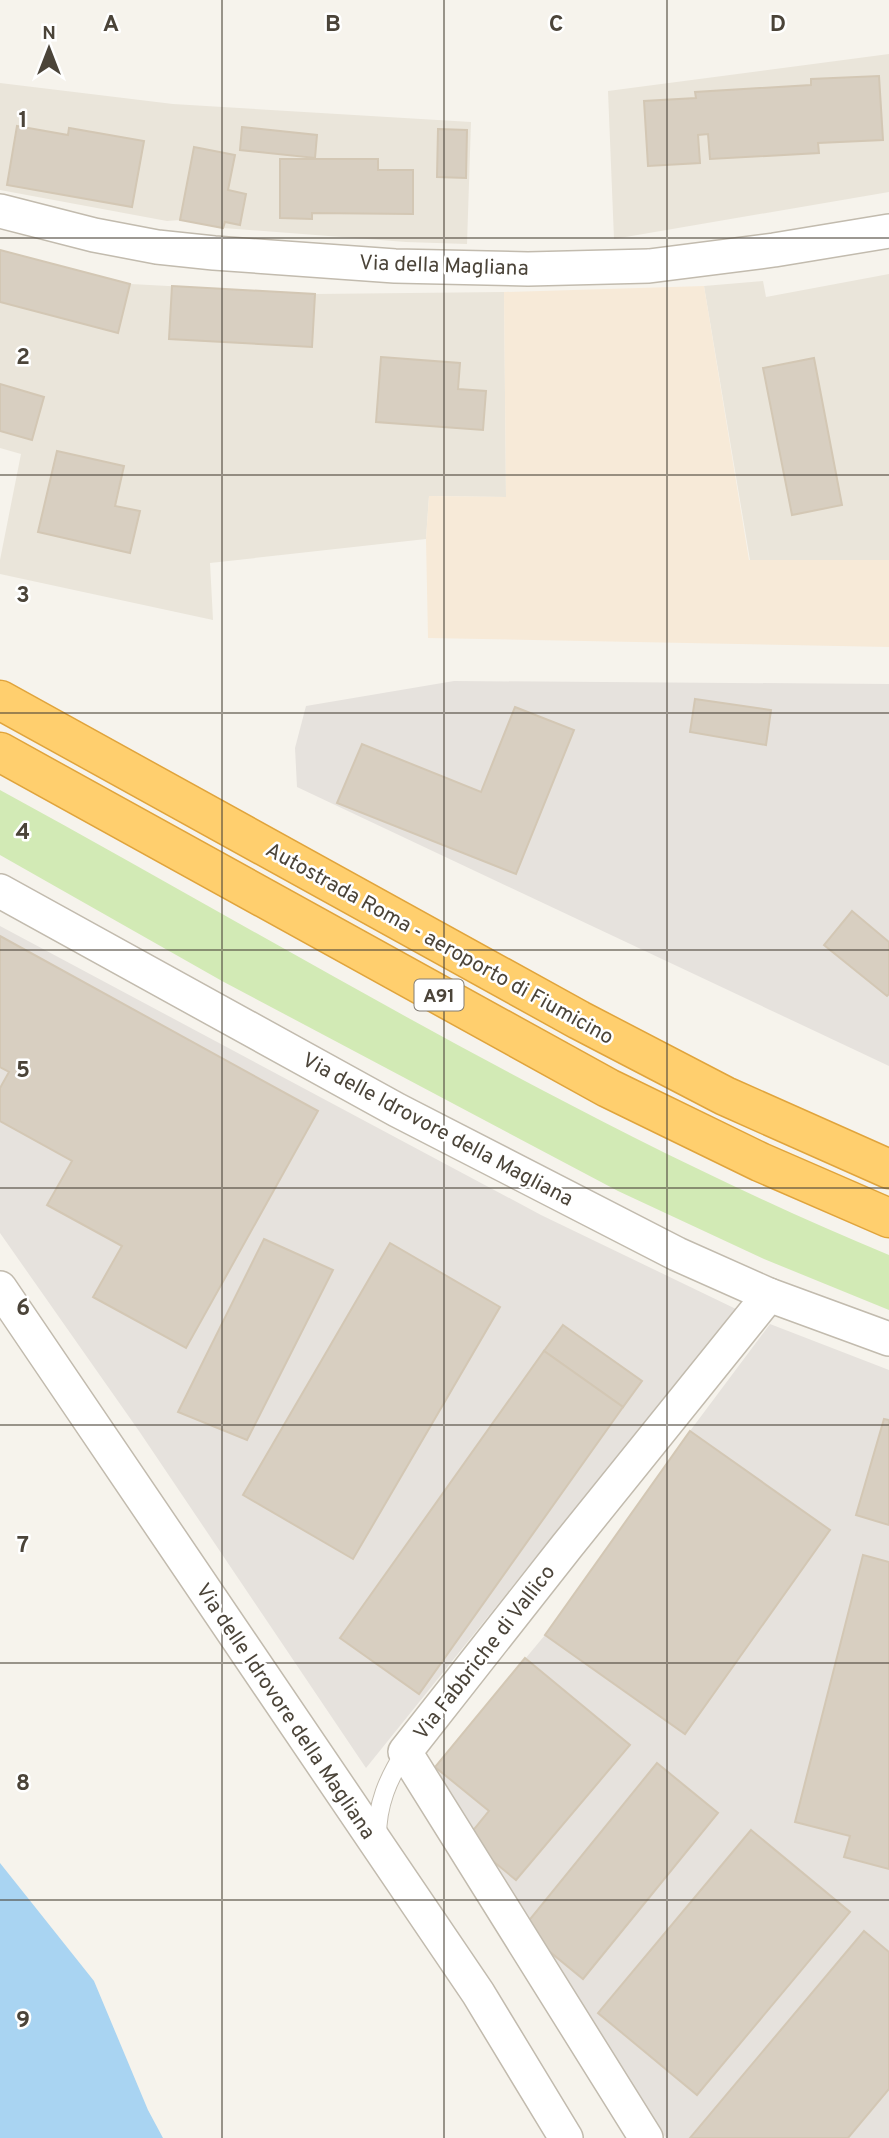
<svg xmlns="http://www.w3.org/2000/svg" width="889" height="2138" font-family="Overpass,sans-serif">
	<style>
		.residential { fill: #eae5da }
		.commercial { fill: #f7ead8 }
		.industrial { fill: #e6e2dd }
		.green { fill: #d2eab5 }
		.water { fill: #a9d4f2 }
		.building { fill: #d8cfc1; stroke: #d3c7b4; stroke-width: 2 }
		.lines { fill: none; stroke-linecap: round; stroke-linejoin: round }
		.lane-casing { stroke: #c2bbae; stroke-width: 20 }
		.street-casing { stroke: #c2bbae; stroke-width: 36 }
		.highway-casing { stroke: #e0a43c; stroke-width: 41 }
		.lane { stroke: #fff; stroke-width: 18 }
		.street { stroke: #fff; stroke-width: 33 }
		.highway { stroke: #ffcf6e; stroke-width: 38 }
		.grid { fill: none; stroke: #4b4439; stroke-width: 2; stroke-opacity: 0.55 }
		.labels { text-anchor: middle; stroke-width: 5; stroke-linejoin: round; paint-order: stroke }
		.shield { fill: #fff; stroke: #817c74; stroke-width: 2 }
		.shield-label { font-size: 19px; font-weight: bold; fill: #4b4439 }
		.street-label { font-size: 21px; fill: #4b4439; stroke: #fff }
		.grid-label { font-size: 23px; text-anchor: middle; font-weight: bold; fill: #4b4439; stroke: #fff; stroke-width: 5; stroke-linejoin: round; paint-order: stroke }
	</style>
	<rect width="100%" height="100%" fill="#f6f3ec"/>
	<g class="residential">
		<polygon points="889,54 889,192 614,239 608,91"/>
		<polygon points="0,83 173,104 471,122 467,244 406,242 223,228 180,220 167,221 0,190"/>
		<polygon points="0,250 131,284 315,294 504,292 506,497 429,496 426,539 210,563 213,620 0,574 0,560 21,454 0,448"/>
		<polygon points="889,274 889,560 750,560 704,286 763,281 766,297"/>
	</g>
	<polygon class="commercial" points="704,286 749,560 889,560 889,647 428,638 426,539 429,496 506,497 504,292"/>
	<g class="industrial">
		<polygon points="454,681 889,684 889,1066 297,787 295,748 306,706"/>
		<polygon points="0,926 541,1215 736,1309 366,1768 139,1431 0,1233"/>
		<polygon points="770,1324 889,1370 889,2138 666,2138 522,1929 530,1919 466,1839 435,1767 545,1635 690,1431"/>
	</g>
	<path class="green" d="M0 790C293 950 580 1127 889 1255V1310L764 1259 618 1191 222 981 0 855Z"/>
	<polygon class="water" points="0,1863 94,1981 148,2110 163,2138 0,2138"/>
	<g class="building">
		<polygon points="879,76 883,140 818,143 819,153 710,159 708,134 698,135 700,163 648,166 644,101 696,98 695,92 811,85 811,79"/>
		<polygon points="17,126 68,135 69,128 144,141 132,207 7,185"/>
		<polygon points="242,127 317,135 315,158 240,150"/>
		<polygon points="438,129 467,130 466,178 437,177"/>
		<polygon points="194,147 235,155 228,190 246,194 240,225 225,222 223,228 180,220"/>
		<polygon points="280,159 378,159 378,170 413,170 413,214 312,213 312,219 280,218"/>
		<polygon points="0,250 130,284 118,333 0,302"/>
		<polygon points="172,286 315,294 312,347 169,339"/>
		<polygon points="381,357 460,363 458,389 486,391 483,430 376,422"/>
		<polygon points="814,358 842,505 792,515 763,368"/>
		<polygon points="0,384 44,397 32,440 0,431"/>
		<polygon points="57,451 124,466 115,506 140,511 130,553 38,532"/>
		<polygon points="695,699 771,710 766,745 690,732"/>
		<polygon points="515,707 574,730 516,874 337,803 362,744 481,792"/>
		<polygon points="852,911 889,942 889,994 887,996 824,945"/>
		<polygon points="0,936 318,1111 186,1348 93,1297 122,1246 47,1205 72,1161 0,1121 0,1088 9,1072 0,1067"/>
		<polygon points="264,1239 333,1270 247,1440 178,1412"/>
		<polygon points="390,1243 500,1307 353,1559 243,1495"/>
		<polygon points="563,1325 642,1381 623,1407 544,1351"/>
		<polygon points="544,1351 623,1407 419,1694 340,1638"/>
		<polygon points="884,1419 889,1420 889,1525 856,1515"/>
		<polygon points="690,1431 830,1530 685,1734 545,1635"/>
		<polygon points="863,1555 889,1562 889,1869 844,1857 850,1836 795,1822"/>
		<polygon points="525,1658 630,1745 516,1880 466,1839 489,1811 435,1767"/>
		<polygon points="657,1763 718,1813 583,1979 522,1929"/>
		<polygon points="751,1830 850,1912 697,2095 598,2013"/>
		<polygon points="864,1931 889,1952 889,2089 848,2138 690,2138"/>
	</g>
	<g class="lines">
		<g class="lane-casing">
			<path id="lane" d="M377 1837C377 1804 388 1779 405 1752"/>
		</g>
		<g class="street-casing">
			<g id="street">
				<polyline points="0,211 94,235 157,247 214,253 395,266 528,269 649,266 774,250 889,231"/>
				<polyline points="0,891 397,1110 677,1254 769,1295 889,1339"/>
				<polyline points="0,1288 478,1993 566,2138"/>
				<polyline points="646,2138 405,1752 567,1546 769,1295"/>
			</g>
		</g>
		<g class="highway-casing">
			<g id="highway">
				<polyline points="0,700 579,1020 725,1096 889,1169"/>
				<polyline points="0,752 608,1088 760,1162 889,1218"/>
			</g>
		</g>
		<use href="#lane" class="lane"/>
		<use href="#street" class="street"/>
		<use href="#highway" class="highway"/>
	</g>
	<path class="grid" d="M222 0V2138M444 0V2138M667 0V2138M0 238H889M0 475H889M0 713H889M0 950H889M0 1188H889M0 1425H889M0 1663H889M0 1900H889"/>
	<g class="labels">
		<rect class="shield" x="414.5" y="979.5" width="49" height="31" rx="5"/>
		<g class="shield-label">
			<text x="439" y="1002">A91</text>
		</g>
		<g class="street-label">
			<text transform="translate(444 265) rotate(2)" y="7">Via della Magliana</text>
			<text transform="translate(440 943) rotate(29)" y="7">Autostrada Roma - aeroporto di Fiumicino</text>
			<text transform="translate(438 1129) rotate(28)" y="7">Via delle Idrovore della Magliana</text>
			<text transform="translate(484 1652) rotate(-52)" y="7">Via Fabbriche di Vallico</text>
			<text transform="translate(286 1711) rotate(56)" y="7">Via delle Idrovore della Magliana</text>
		</g>
	</g>
	<g class="grid-label">
		<text x="111" y="31">A</text>
		<text x="333" y="31">B</text>
		<text x="556" y="31">C</text>
		<text x="778" y="31">D</text>
		<text x="23" y="127">1</text>
		<text x="23" y="364">2</text>
		<text x="23" y="602">3</text>
		<text x="23" y="839">4</text>
		<text x="23" y="1077">5</text>
		<text x="23" y="1315">6</text>
		<text x="23" y="1552">7</text>
		<text x="23" y="1790">8</text>
		<text x="23" y="2027">9</text>
	</g>
	<g transform="translate(49 49)" stroke="#ffffff" stroke-width="5" paint-order="stroke">
	<path d="M0-5L12 26L0 18L-12 26Z" fill="#4b4439"/>
	<text y="-10" font-size="19" font-weight="bold" text-anchor="middle" fill="#4b4439">N</text>
	</g>
</svg>
